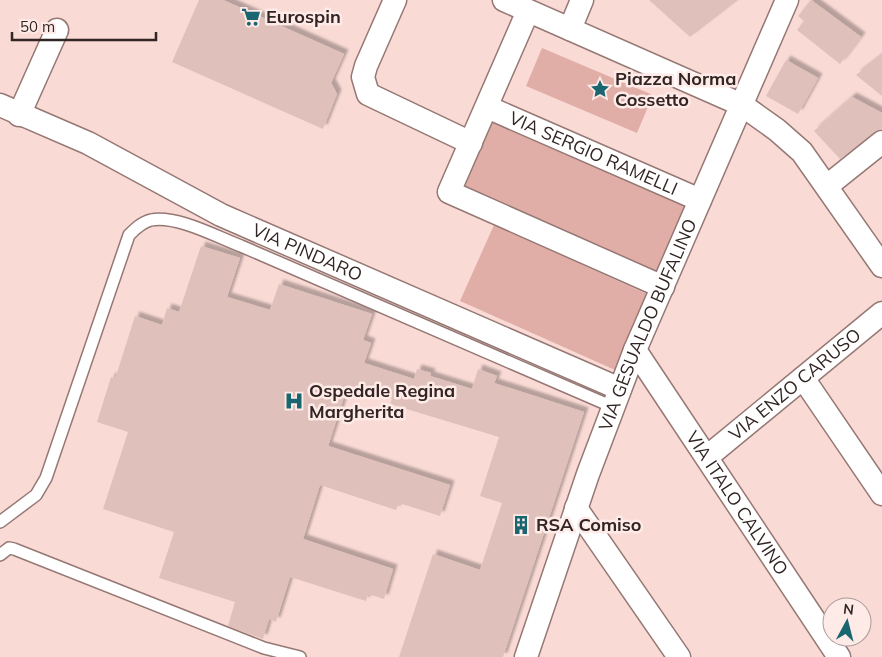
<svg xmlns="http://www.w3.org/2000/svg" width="882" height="657" font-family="Mulish,sans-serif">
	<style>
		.green { fill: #e1aea7 }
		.building { fill: #dfc0bb; filter: url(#shadow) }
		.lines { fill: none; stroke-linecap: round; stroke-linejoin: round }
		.service-casing { stroke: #957874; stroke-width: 14 }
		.minor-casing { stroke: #957874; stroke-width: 25 }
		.service { stroke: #fff; stroke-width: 11 }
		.minor { stroke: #fff; stroke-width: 22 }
		.labels { text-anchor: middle; stroke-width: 5; stroke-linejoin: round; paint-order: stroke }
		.poi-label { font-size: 18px; font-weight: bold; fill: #322624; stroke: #feeae7; text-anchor: start }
		.street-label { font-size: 18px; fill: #322624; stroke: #feeae7 }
	</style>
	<defs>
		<filter id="shadow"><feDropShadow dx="4.5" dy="-4.5" stdDeviation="1" flood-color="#0004"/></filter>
	</defs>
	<rect width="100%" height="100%" fill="#fadad5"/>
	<g class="green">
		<polygon points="542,48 653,95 637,133 526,86"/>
		<polygon points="492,122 685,206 655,274 463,190"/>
		<polygon points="494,225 649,295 615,370 460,301"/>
	</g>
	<g class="building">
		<polygon points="199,0 223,0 344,54 331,83 337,94 323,129 172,62"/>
		<polygon points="649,0 738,0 690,37"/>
		<polygon points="811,0 861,37 840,64 797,30 804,21 798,16"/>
		<polygon points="882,55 882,96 856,75"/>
		<polygon points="786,60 818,78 798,114 766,96"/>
		<polygon points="852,97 882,113 882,128 840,159 814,131"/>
		<polygon points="201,246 240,258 227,297 270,310 279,284 372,314 363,340 371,343 364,363 414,379 417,369 431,373 430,376 472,389 478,369 497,376 494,383 584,412 503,657 399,657 433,554 480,570 502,503 480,496 499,437 390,404 392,399 348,385 328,446 450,485 440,516 399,503 396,510 320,485 303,539 393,569 384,599 368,594 366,601 290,577 276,622 269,619 263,639 228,626 235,602 159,578 174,532 103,509 128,432 97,422 111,377 115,379 135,316 162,325 167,308 179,312"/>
	</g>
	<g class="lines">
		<g class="service-casing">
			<g id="service">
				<path d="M0 522 36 495 46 478 129 235C135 229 142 222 151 220 177 215 217 237 241 246L613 407"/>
				<polyline points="0,555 9,548 14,549 264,648 300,657"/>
			</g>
		</g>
		<g class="minor-casing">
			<g id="minor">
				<polyline points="395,0 366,66 363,77 368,94 471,143"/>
				<polyline points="504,0 742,105 777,130 802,152 882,266"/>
				<polyline points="528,11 449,192 663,287"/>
				<polyline points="570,29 582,0"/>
				<path id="s1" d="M0 105 88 143 221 215 620 389"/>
				<path id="s2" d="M487 107 700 200"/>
				<polyline points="19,115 57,30"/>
				<polyline points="827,186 882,142"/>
				<path id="s3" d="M635 350 839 657"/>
				<polyline points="803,378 882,494"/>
				<path id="s4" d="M707 457 882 313"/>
				<polyline points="576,508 679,657"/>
				<path id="s5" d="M526 657 588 474 635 350 787 0"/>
			</g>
		</g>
		<use href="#service" class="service"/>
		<use href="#minor" class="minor"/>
	</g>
	<defs>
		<g id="supermarket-bare" transform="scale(1.5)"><path d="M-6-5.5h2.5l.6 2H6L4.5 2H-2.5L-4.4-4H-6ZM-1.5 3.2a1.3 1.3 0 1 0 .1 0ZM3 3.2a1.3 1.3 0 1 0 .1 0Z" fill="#1a6670" stroke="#feeae7" stroke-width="2.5" paint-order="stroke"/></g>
		<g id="sight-bare" transform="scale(1.5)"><path d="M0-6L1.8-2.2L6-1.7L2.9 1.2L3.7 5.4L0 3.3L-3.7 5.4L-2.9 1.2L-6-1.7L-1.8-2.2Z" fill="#1a6670" stroke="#feeae7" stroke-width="2.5" paint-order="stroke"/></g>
		<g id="hospital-bare" transform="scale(1.5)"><path d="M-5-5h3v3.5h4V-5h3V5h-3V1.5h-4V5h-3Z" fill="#1a6670" stroke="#feeae7" stroke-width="2.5" paint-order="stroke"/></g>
		<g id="building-bare" transform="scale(1.5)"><path d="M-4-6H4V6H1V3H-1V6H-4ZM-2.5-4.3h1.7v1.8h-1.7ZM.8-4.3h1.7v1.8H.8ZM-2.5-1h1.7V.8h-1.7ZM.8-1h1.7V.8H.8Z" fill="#1a6670" stroke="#feeae7" stroke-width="2.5" paint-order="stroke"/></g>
	</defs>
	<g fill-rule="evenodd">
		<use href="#supermarket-bare" x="251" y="17"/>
		<use href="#sight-bare" x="600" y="89"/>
		<use href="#hospital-bare" x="294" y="401"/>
		<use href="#building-bare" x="521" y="525"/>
	</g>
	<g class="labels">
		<g class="poi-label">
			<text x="266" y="23">Eurospin</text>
			<text x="615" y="85">Piazza Norma<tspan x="615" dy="21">Cossetto</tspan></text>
			<text x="309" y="397">Ospedale Regina<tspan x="309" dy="21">Margherita</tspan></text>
			<text x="536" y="531">RSA Comiso</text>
		</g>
		<g class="street-label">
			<text dy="6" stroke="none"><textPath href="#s2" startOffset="116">VIA SERGIO RAMELLI</textPath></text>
			<text dy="6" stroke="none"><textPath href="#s1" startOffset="341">VIA PINDARO</textPath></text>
			<text dy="6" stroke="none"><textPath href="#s5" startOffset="354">VIA GESUALDO BUFALINO</textPath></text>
			<text dy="6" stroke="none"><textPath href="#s4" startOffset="114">VIA ENZO CARUSO</textPath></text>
			<text dy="6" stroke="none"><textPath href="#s3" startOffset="184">VIA ITALO CALVINO</textPath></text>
		</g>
	</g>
	<g transform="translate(847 622) rotate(7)"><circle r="24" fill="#feeae7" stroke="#ac9c99"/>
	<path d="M0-4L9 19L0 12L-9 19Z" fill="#1a6670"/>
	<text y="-8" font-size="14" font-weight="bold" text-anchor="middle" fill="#322624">N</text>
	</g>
	<path d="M12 32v8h144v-8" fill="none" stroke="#322624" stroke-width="2.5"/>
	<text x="20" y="32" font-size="15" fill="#322624" stroke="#feeae7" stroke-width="4" paint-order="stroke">50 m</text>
</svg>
